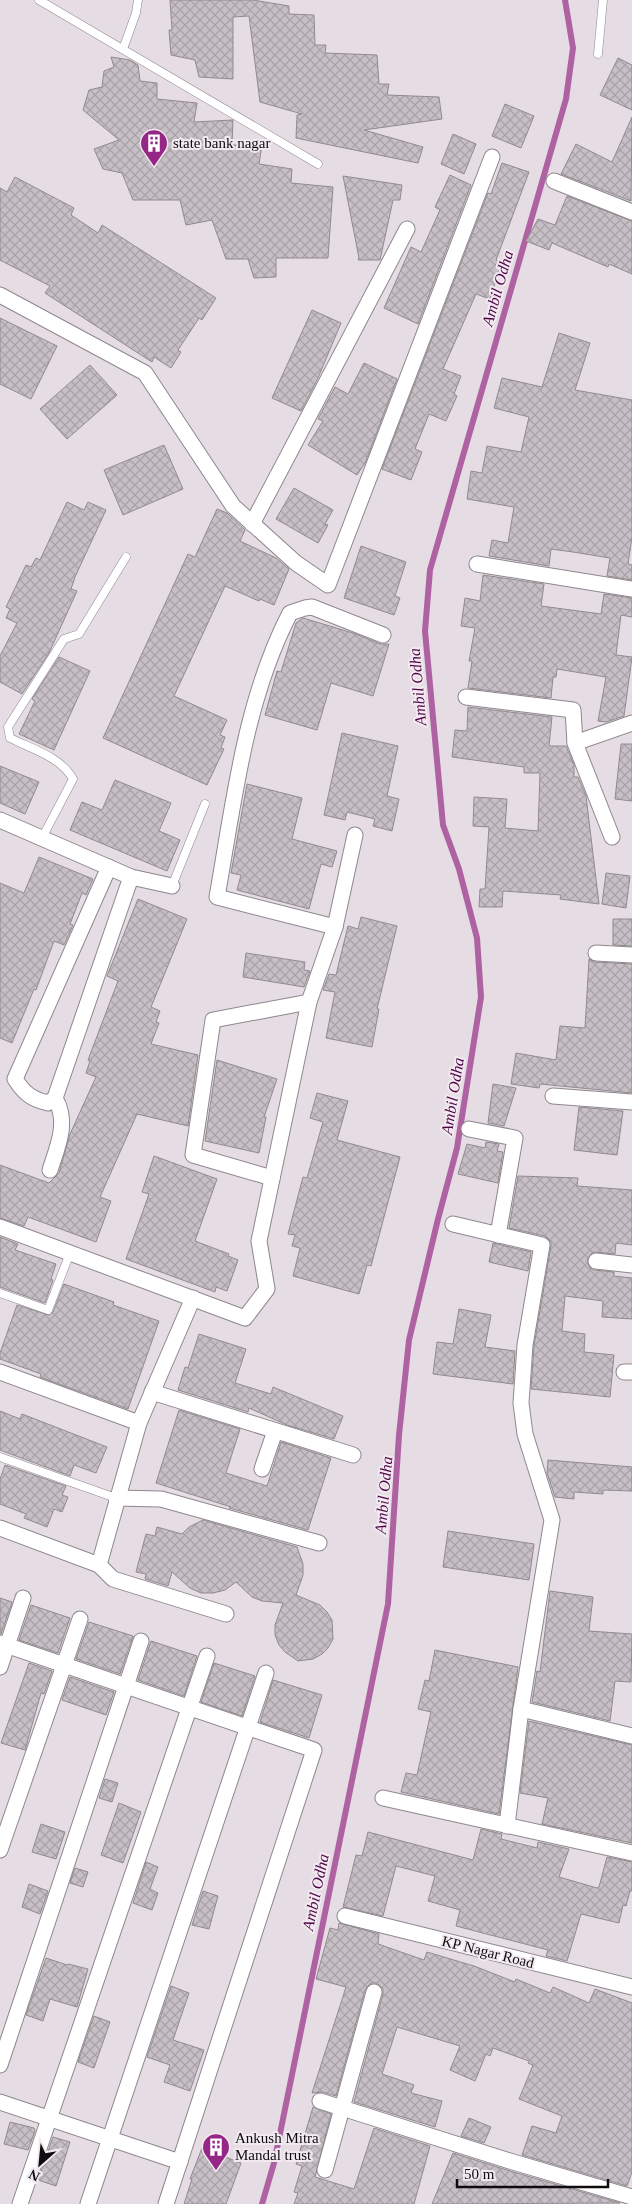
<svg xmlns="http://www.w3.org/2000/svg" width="632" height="2204" font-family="'Times New Roman',serif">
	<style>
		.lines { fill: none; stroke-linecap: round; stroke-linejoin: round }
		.stream { stroke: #af62a2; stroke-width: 6 }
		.building { fill: url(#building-cross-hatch); stroke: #928a90 }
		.service-casing { stroke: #8e878d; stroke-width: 9 }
		.minor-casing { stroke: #8e878d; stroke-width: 17 }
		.service { stroke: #fff; stroke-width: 8 }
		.minor { stroke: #fff; stroke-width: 15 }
		.labels { text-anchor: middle; stroke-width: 4; stroke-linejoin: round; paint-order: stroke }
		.poi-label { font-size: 15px; fill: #0e0c0e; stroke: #f2eaf0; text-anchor: start }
		.street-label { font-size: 15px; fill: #0e0c0e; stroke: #f2eaf0 }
		.water-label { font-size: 16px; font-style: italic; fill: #4f0547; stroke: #f2eaf0 }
	</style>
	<defs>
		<pattern id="building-cross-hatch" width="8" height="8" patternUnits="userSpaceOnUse" patternTransform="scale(1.25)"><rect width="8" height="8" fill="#c6bfc5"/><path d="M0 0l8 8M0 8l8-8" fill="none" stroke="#a9a3a8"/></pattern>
	</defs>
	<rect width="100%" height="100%" fill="#e5dde3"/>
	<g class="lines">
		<polyline class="stream" points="262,2204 274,2163 388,1604 399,1435 409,1340 438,1219 457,1148 481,997 477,938 459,869 443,825 425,631 430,570 566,99 573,48 565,0"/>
	</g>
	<g class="building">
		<polygon points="170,0 253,0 289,6 289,14 314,15 315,45 326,45 325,53 377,55 379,84 389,84 387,95 439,97 442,119 364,130 423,147 418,163 296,138 297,115 302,114 260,102 249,16 233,17 233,79 199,77 195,60 171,55 169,30 172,30"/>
		<polygon points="111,57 130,60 138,65 140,81 157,83 157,99 197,103 194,122 233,120 232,145 262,145 259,164 292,169 291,183 333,187 328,258 276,258 276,277 254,278 248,259 226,259 212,220 186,225 180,200 133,200 122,173 103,169 94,149 119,140 83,110 89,90 102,87 104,71 114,67"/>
		<polygon points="618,58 632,65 632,110 600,95"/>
		<polygon points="505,104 534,116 521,148 492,136"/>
		<polygon points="632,117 631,201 561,174 576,144 612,162"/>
		<polygon points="453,134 476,144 464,174 441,164"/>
		<polygon points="502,163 529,172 496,260 502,262 490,299 476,294 443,369 461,376 454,394 457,396 446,421 429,414 415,449 422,452 411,480 382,469 488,193 491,194"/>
		<polygon points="450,175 471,185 418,324 384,308 411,247 421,252 440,210 435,207"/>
		<polygon points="343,176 402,185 400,200 393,200 380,260 358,260 359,258"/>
		<polygon points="15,177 74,208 71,215 98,233 102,225 216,298 202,320 199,318 178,350 181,352 171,368 154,357 152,362 45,293 50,286 0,260 0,188 7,192"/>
		<polygon points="567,196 632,221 632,274 609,264 608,267 552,243 549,250 526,241 538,219 555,225"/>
		<polygon points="312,310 341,323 318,378 301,411 272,398"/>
		<polygon points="0,318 57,346 31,399 0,384"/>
		<polygon points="559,333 590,343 575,390 632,400 632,537 628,564 632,565 632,580 607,576 610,558 573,552 551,549 549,566 489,556 492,540 508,543 514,507 467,499 471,471 482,473 487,446 521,452 529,417 494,408 502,378 542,387"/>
		<polygon points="364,363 397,379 365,463 357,475 308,445 323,421 318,419 335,387 348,394"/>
		<polygon points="90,365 117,395 67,439 40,409"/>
		<polygon points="164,445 183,489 123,515 104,470"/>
		<polygon points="294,488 333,510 325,524 328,525 318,543 276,519"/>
		<polygon points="67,502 84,510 88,502 106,510 75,577 71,589 77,591 49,653 22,694 0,682 0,656 17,623 6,618 10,609 6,607 26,565 31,567 36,558 40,560"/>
		<polygon points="217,509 227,513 245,530 240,541 276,558 289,569 274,605 260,599 259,601 225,586 174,696 227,720 220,735 225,737 221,748 224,749 207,785 103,738 188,554 195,557"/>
		<polygon points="361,546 406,562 395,596 400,598 394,615 344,598"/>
		<polygon points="483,575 544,584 541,606 601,614 604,594 632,598 632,617 621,615 616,655 632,657 624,716 606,722 598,721 606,677 557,669 556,677 553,677 551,698 468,688 472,661 469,661 475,628 461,626 465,598 480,601"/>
		<polygon points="303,618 353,633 380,644 389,644 373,696 331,683 317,730 265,715 277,671 281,672 296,623"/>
		<polygon points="59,657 90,671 54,750 19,734 35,701 32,699"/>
		<polygon points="468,707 552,717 549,746 566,746 574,765 574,777 578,777 586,796 599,904 560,899 561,895 503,891 502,907 479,907 480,889 485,889 489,827 473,826 474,797 507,799 505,828 538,831 540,773 524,773 524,767 452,757 455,730 467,731"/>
		<polygon points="342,733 398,746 387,796 399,799 392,831 373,826 375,819 347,812 345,820 324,815"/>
		<polygon points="621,744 632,744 632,801 615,799"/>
		<polygon points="0,766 39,782 25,814 0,803"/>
		<polygon points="115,780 171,803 159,831 180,840 167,871 70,830 82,802 102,810"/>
		<polygon points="247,784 302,798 292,839 337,851 332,867 321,864 309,909 237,890 241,875 231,873"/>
		<polygon points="39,857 93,879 86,895 82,893 70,924 73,925 64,945 54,941 36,990 34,989 12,1043 0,1038 0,883 24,893"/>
		<polygon points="606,873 630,876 626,908 602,904"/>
		<polygon points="138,899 187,919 151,1007 160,1011 156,1022 159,1023 151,1044 198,1055 188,1126 137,1114 100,1197 111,1201 96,1242 28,1217 24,1226 0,1218 0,1165 49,1183 59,1173 70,1134 96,1077 86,1073 90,1061 88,1060 118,981 107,976"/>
		<polygon points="361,917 397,926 377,1009 379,1009 372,1047 326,1038 335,992 323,990 329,974 336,975 348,926 358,929"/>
		<polygon points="613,919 632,919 632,946 613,945"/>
		<polygon points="246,953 305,962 304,970 310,971 304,987 243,977"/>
		<polygon points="589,959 595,962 632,964 632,1093 540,1084 539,1088 511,1084 516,1053 556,1060 560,1026 585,1028"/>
		<polygon points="217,1060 277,1079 264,1117 266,1117 259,1153 205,1141"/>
		<polygon points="493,1084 516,1088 504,1126 488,1123"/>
		<polygon points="317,1093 348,1101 337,1140 400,1157 371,1266 367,1265 359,1294 293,1276 300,1248 292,1246 295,1235 288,1234 303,1177 307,1178 323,1122 310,1118"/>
		<polygon points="579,1107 623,1111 617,1155 574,1150"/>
		<polygon points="486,1142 499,1144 497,1151 503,1152 498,1183 458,1174 467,1144 485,1148"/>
		<polygon points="154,1156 217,1179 195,1241 229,1254 228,1256 238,1260 227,1291 216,1287 215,1292 126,1259 149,1194 142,1192"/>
		<polygon points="518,1176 578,1178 577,1186 632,1190 632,1245 616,1243 615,1254 593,1252 587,1260 590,1268 594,1270 614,1272 614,1276 632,1278 632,1319 602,1317 603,1301 565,1296 562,1331 585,1334 584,1352 614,1355 610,1397 531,1389 534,1346 551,1246 551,1242 545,1236 509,1228"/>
		<polygon points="0,1237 18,1244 15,1250 56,1264 51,1279 53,1280 45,1303 0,1287"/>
		<polygon points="493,1243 531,1252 528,1271 489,1262"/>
		<polygon points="64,1284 114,1302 113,1305 159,1321 128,1409 40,1377 41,1374 0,1359 0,1353 17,1305 49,1315 53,1312"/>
		<polygon points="459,1309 491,1315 485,1347 515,1351 513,1384 433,1374 437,1342 453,1344"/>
		<polygon points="199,1334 246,1349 235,1383 271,1394 273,1387 343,1416 334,1439 287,1425 249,1408 248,1412 178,1390 185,1367 188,1368"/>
		<polygon points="179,1410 240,1429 226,1473 267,1486 281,1442 331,1458 308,1530 229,1508 231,1507 156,1483"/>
		<polygon points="0,1411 20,1419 22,1414 107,1447 96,1473 74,1465 70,1476 0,1450"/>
		<polygon points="548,1460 632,1467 632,1491 603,1490 603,1494 574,1492 574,1499 555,1497 547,1473"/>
		<polygon points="5,1465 66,1486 62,1495 68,1497 62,1512 54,1509 47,1527 24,1518 26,1514 0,1504 0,1479"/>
		<polygon points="203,1520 297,1547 303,1564 303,1575 296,1595 320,1605 327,1612 332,1620 333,1639 328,1648 322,1654 313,1659 298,1661 285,1652 279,1645 275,1635 275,1625 283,1603 262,1601 252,1597 236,1582 225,1590 213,1593 201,1593 190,1588 172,1572 168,1586 145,1579 146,1574 136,1572 146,1534 155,1536 157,1527 182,1534 189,1527"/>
		<polygon points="448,1531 534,1544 529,1580 443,1567"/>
		<polygon points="550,1591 593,1597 589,1631 632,1634 631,1682 615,1681 610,1721 532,1702 537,1671 540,1672"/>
		<polygon points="0,1598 12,1602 1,1634 0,1634"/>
		<polygon points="31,1605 70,1618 58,1653 19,1640"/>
		<polygon points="89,1622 133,1636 120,1674 76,1659"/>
		<polygon points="151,1641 197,1656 184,1696 138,1680"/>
		<polygon points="435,1650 518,1667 499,1814 401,1792 406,1773 417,1775 431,1712 418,1709 425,1680 429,1681"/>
		<polygon points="29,1663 52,1671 44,1694 41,1693 25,1750 1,1743"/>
		<polygon points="214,1663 255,1676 242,1716 201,1702"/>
		<polygon points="70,1677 114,1692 106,1715 62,1700"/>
		<polygon points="273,1680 322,1695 309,1738 260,1722"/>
		<polygon points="529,1721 632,1745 632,1843 542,1824 548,1798 520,1793"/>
		<polygon points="105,1779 118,1783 112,1802 99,1798"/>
		<polygon points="119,1803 141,1812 123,1863 101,1855"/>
		<polygon points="41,1824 65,1832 56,1859 32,1852"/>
		<polygon points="481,1829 502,1834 501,1839 537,1848 538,1842 569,1849 559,1877 597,1888 599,1887 607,1857 632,1862 632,1891 630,1891 626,1906 623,1905 619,1923 581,1914 567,1961 546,1956 548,1950 456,1926 460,1910 428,1901 435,1876 396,1866 383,1916 343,1907 356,1855 362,1856 368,1832 473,1860"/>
		<polygon points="146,1862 158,1867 150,1889 158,1893 152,1910 133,1903"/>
		<polygon points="75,1868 88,1872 83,1887 70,1883"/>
		<polygon points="29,1884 48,1891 40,1914 22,1907"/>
		<polygon points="203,1891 218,1896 209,1929 192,1925"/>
		<polygon points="339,1923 379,1934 378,1944 424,1960 427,1952 474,1966 515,1982 516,1979 550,1993 553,1987 589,2003 595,1989 632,2003 632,2172 627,2186 522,2155 532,2126 556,2133 562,2116 519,2099 533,2065 528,2063 529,2061 493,2048 490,2056 486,2054 475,2081 450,2070 460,2046 397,2027 382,2074 414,2085 411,2093 442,2101 435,2127 354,2102 383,1994 383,1989 377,1983 371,1983 365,1990 336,2096 322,2092 312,2093 346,1987 316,1979 330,1928 338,1930"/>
		<polygon points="46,1958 67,1965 68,1964 88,1969 77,2007 50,1999 43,2021 26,2015"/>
		<polygon points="171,1986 189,1993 173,2040 204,2050 190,2091 164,2082 170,2065 147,2057"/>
		<polygon points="94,2016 110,2022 94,2068 78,2062"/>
		<polygon points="313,2107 331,2114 315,2177 354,2189 374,2128 430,2146 414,2204 294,2204 298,2193 294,2192 302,2166 296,2164"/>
		<polygon points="469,2118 491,2127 484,2143 461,2136"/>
		<polygon points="10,2122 34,2128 35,2131 28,2150 4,2144"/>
		<polygon points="53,2137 70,2142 56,2186 38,2180"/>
		<polygon points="202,2148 241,2163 226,2204 184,2204 192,2179 190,2179"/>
		<polygon points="453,2153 510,2171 620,2203 432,2204"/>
	</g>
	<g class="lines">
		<g class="service-casing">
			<g id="service">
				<polyline points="39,0 318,164"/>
				<polyline points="123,49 136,13 138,0"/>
				<polyline points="598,54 603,0"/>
				<path d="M42 838 73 779C61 757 32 749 10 738L8 727 64 639 79 634 126 557"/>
				<polyline points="172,886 205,804"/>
				<polyline points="0,1293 48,1310 70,1253"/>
				<polyline points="0,1457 116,1498"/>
			</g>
		</g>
		<g class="minor-casing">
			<g id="minor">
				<polyline points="554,181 632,212"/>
				<polyline points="0,295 145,373 233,506 296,563 328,585 492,157"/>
				<polyline points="252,524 407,229"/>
				<polyline points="477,564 632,589"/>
				<polyline points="466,697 573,710 575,743"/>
				<polyline points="0,820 131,877 172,886"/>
				<polyline points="612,837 575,743 632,723"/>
				<path d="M109 867 15 1079C24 1093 31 1099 48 1103L55 1098 131 877"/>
				<path d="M335 927 217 897C234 801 245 700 290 613L305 608 312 607 383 635"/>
				<polyline points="596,953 632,955"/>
				<polyline points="553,1096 632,1102"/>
				<polyline points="469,1129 515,1138 498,1235"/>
				<path d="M50 1170C58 1145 69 1122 55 1098"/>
				<polyline points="272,1178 193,1155 213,1020 309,1002"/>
				<polyline points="453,1224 542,1245 525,1345 521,1403 525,1434 552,1520 521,1709 507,1826"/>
				<polyline points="0,1227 245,1318 267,1289 259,1241 309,1002 335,927 355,835"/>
				<polyline points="596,1261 632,1265"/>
				<polyline points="0,1372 139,1423"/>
				<polyline points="624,1372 632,1372"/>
				<polyline points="152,1392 353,1455"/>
				<polyline points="262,1469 275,1431"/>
				<polyline points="116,1498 161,1499 319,1543"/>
				<polyline points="0,1528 99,1565 113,1579 226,1614"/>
				<polyline points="99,1565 139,1423 193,1298"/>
				<polyline points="0,1643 314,1750 166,2204"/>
				<polyline points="0,1667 23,1598"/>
				<polyline points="521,1709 632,1736"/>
				<polyline points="383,1798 632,1853"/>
				<polyline points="0,1850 80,1619"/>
				<polyline points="345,1916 632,1987"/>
				<polyline points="0,2065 141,1641"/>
				<polyline points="320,2101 513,2162 632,2197"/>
				<polyline points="0,2102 180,2162"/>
				<polyline points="325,2170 374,1992"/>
				<polyline points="20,2204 207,1656"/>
				<polyline points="88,2204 266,1673"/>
			</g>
		</g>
		<use href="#service" class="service"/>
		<use href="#minor" class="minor"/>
	</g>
	<defs>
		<g id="building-pin" transform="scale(1.4375)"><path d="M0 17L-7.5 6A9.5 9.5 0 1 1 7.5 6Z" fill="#952787" stroke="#f2eaf0"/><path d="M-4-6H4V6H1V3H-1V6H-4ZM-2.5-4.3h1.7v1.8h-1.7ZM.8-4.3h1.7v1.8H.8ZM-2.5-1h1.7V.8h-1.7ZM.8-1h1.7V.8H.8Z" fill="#fff"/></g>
	</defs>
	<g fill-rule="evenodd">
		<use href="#building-pin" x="154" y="143"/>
		<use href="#building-pin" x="216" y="2147"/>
	</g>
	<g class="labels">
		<g class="poi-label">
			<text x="173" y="148">state bank nagar</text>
			<text x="235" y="2143">Ankush Mitra<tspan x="235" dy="17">Mandal trust</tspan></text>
		</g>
		<g class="street-label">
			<text transform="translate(488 1952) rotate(14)" y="5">KP Nagar Road</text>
		</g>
		<g class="water-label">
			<text transform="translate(497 288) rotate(-74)" y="6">Ambil Odha</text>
			<text transform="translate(417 687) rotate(-95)" y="6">Ambil Odha</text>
			<text transform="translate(452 1096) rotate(-81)" y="6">Ambil Odha</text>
			<text transform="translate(383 1495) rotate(-85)" y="6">Ambil Odha</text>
			<text transform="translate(315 1892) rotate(-78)" y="6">Ambil Odha</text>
		</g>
	</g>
	<g transform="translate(40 2164) rotate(207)" stroke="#f2eaf0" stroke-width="4" paint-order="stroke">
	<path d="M0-4L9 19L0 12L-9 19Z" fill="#0e0c0e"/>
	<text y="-8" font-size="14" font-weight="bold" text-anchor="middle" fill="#0e0c0e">N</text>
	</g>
	<path d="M457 2179v8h151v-8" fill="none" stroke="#0e0c0e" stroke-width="2.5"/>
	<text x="464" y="2179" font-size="15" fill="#0e0c0e" stroke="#f2eaf0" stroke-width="4" paint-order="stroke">50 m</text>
</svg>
